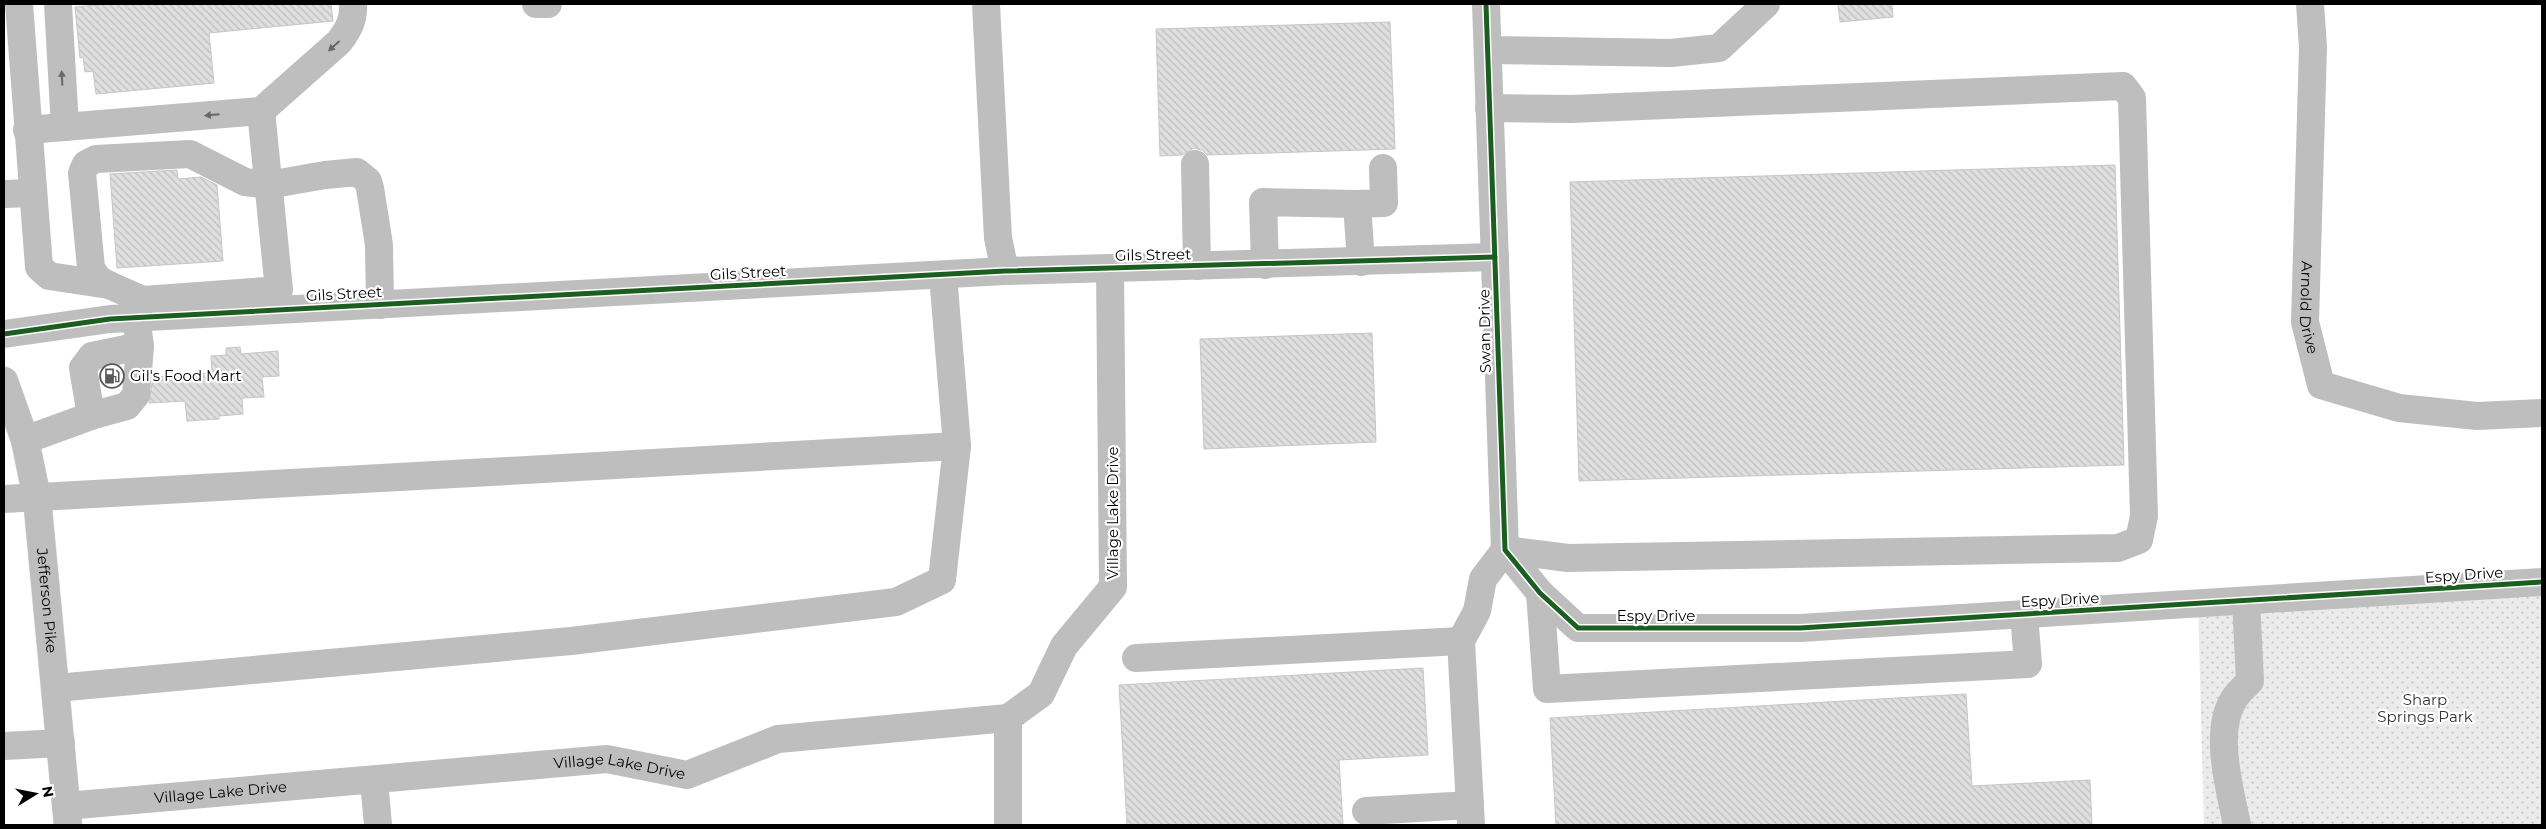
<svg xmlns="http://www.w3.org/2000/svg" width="2546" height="829" font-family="Montserrat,sans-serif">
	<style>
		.grass { fill: url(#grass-dots) }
		.building { fill: url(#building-back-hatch); stroke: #c6c6c6 }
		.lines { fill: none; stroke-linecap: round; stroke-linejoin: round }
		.major-casing { stroke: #dbdbdb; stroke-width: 29 }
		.minor { stroke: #bebebe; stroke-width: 28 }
		.major { stroke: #bebebe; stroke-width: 28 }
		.cycleway-casing { stroke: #fff; stroke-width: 8 }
		.cycleway { stroke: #1b5e20; stroke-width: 5 }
		.oneway { fill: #686868 }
		.labels { text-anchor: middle; stroke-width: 4.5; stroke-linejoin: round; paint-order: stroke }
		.street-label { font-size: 15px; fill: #000; stroke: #fff }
		.poi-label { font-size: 15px; fill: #000; stroke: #fff; text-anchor: start }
		.park-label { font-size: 15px; fill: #323232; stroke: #fff }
	</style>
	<defs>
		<pattern id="grass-dots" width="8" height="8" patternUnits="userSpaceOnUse" patternTransform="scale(1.25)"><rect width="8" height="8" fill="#ebebeb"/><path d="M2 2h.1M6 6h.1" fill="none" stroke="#c8c8c8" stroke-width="1.8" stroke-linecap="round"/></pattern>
		<pattern id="building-back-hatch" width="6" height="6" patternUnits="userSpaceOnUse" patternTransform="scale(1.25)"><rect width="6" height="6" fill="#dfdfdf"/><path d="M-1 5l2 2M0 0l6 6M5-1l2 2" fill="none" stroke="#bebebe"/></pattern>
	</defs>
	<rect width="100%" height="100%" fill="#fff"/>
	<polygon class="grass" points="2542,584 2542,825 2204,825 2198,604"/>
	<g class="building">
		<polygon points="108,4 331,4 333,21 209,33 214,83 96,94 93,71 85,72 83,57 80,58 75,7"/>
		<polygon points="1838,4 1892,4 1893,17 1840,22"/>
		<polygon points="1390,22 1395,149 1207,155 1202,150 1194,148 1182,155 1160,156 1156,29"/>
		<polygon points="2115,165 2124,465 1579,481 1570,182"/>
		<polygon points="177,170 178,179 201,177 217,185 223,261 117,268 110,174"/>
		<polygon points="1372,333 1376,442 1204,449 1200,339"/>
		<polygon points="240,347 241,354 278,351 279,376 262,377 264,397 242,398 243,414 219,416 219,419 187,421 185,401 149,403 153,377 212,373 211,356 226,355 226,348"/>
		<polygon points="1423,668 1428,755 1339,760 1343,825 1127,825 1119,685"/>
		<polygon points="1966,694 1972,786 2090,780 2092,825 1556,825 1550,718"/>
	</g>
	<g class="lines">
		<g class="major-casing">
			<g id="major">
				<path id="s3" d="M4 381 25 440 37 498 68 825"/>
			</g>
		</g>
		<g class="minor">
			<polyline points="19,4 39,267 49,276 109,285"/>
			<polyline points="58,4 65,127"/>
			<polyline points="536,4 548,4"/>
			<polyline points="986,4 998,238 1005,271"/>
			<polyline points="1486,4 1505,550 1540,593 1578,628 1800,628 2542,582"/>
			<path id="s1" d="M2310 4 2313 47 2305 322 2321 385 2399 408 2477 416 2542 413"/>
			<polyline points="1488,50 1671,53 1719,48 1766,4"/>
			<polyline points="261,111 279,290 143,300 109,285 98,279 91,268 82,173 86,164 96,159 190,154 245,182 268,185 325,175 357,172 368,181 370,188 379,245 380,305"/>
			<path d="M27 130 261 111 339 42C349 29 354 19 353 4"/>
			<polyline points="1195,164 1197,266"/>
			<polyline points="4,194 33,193"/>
			<polyline points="1357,204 1384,203 1383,168"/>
			<polyline points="1265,265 1263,202 1357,204 1361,262"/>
			<polyline points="4,334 110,319 1005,271 1495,257"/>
			<polyline points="90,416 127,406 136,395 140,346"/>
			<polyline points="25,440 91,416 83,368 92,356 140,346 136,318"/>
			<polyline points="4,499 957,446"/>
			<polyline points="1540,593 1547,689 2028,664 2024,614"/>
			<polyline points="1136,658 1461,641"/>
			<polyline points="56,688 571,641 896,602 942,580 957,446 943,275"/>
			<polyline points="4,746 61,743"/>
			<polyline points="374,781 378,825"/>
			<path id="s2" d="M66 806 607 759 687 775 778 739 1008 718"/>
			<polyline points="1366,811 1470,805"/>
			<polyline points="1008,825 1008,718 1041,694 1064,646 1113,587 1110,268"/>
			<polyline points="1471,825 1461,641 1477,611 1483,579 1505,550 1568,558 2118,548 2139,540 2144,516 2132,98 2123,86 1571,109 1489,108"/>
			<path d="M2237 825C2230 790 2213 731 2234 699 2238 692 2245 687 2250 681L2246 601"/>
		</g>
		<use href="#major" class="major"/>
		<g class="cycleway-casing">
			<g id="cycleway">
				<polyline points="1486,4 1505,550 1540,593 1578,628 1800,628 2542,582"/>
				<polyline points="4,334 110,319 1005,271 1495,257"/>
			</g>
		</g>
		<use href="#cycleway" class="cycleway"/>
	</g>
	<defs><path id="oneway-solid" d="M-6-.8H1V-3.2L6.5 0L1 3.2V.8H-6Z" transform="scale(1.25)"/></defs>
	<g class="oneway">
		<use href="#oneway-solid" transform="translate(334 46) rotate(138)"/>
		<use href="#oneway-solid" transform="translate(62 78) rotate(-93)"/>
		<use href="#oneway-solid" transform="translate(212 115) rotate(175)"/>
	</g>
	<defs>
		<g id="fuel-ring" transform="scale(1.25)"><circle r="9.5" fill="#fff" stroke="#595959" stroke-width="1.5"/><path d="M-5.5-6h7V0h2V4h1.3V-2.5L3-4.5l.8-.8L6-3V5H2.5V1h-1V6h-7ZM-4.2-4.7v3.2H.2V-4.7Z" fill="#595959"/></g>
	</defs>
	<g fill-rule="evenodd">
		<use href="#fuel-ring" x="112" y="376"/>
	</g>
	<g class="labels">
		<g class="street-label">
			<text transform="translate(1153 255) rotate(-1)" y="5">Gils Street</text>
			<text transform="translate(748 273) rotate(-3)" y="5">Gils Street</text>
			<text transform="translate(344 294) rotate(-3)" y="5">Gils Street</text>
			<text dy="5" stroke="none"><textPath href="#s1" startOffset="304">Arnold Drive</textPath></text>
			<text transform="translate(1485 331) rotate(-91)" y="5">Swan Drive</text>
			<text transform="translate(1113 513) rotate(-90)" y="5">Village Lake Drive</text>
			<text transform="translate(2464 575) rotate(-4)" y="5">Espy Drive</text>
			<text transform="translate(2060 600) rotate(-3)" y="5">Espy Drive</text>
			<text dy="5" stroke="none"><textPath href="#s3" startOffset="225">Jefferson Pike</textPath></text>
			<text x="1656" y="621">Espy Drive</text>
			<text dy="5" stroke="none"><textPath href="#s2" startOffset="556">Village Lake Drive</textPath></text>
			<text dy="5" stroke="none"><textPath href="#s2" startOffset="155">Village Lake Drive</textPath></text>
		</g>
		<g class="poi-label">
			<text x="130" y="381">Gil's Food Mart</text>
		</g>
		<g class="park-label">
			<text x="2425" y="705">Sharp<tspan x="2425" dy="17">Springs Park</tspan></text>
		</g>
	</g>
	<rect width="2546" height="829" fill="none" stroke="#000000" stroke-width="10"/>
	<g transform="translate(35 794) rotate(80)" stroke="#ffffff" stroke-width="4" paint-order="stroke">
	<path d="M0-4L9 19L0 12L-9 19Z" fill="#000000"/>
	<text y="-8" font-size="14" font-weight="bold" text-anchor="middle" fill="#000000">N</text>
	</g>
</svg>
